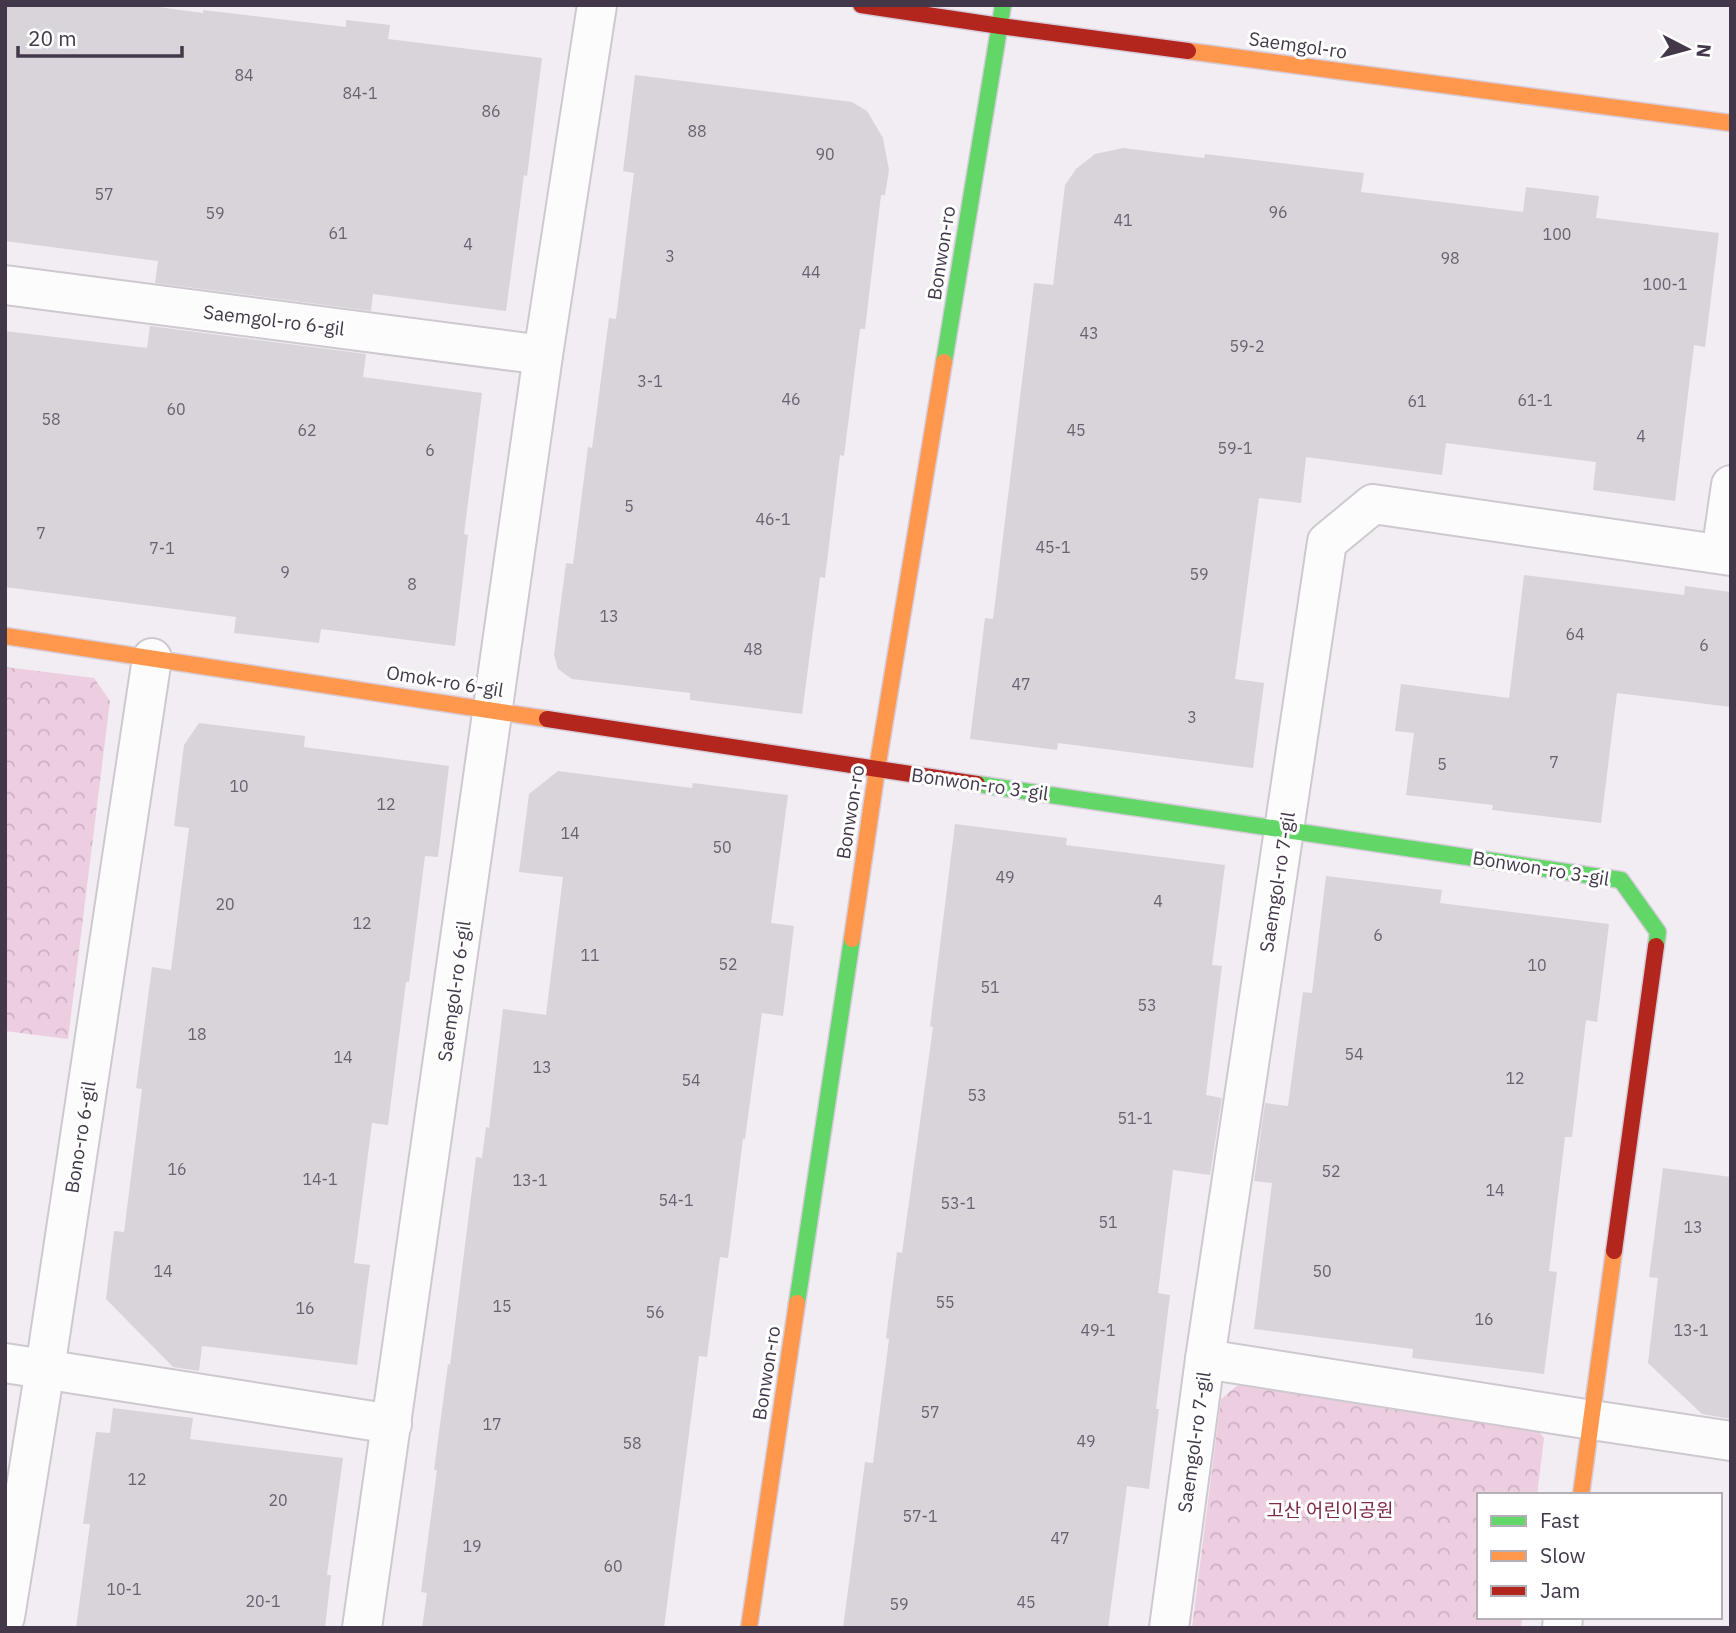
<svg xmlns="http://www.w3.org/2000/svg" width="1736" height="1633" font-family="'IBM Plex Sans','Noto Sans KR',sans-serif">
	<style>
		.forest { fill: url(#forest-crowns) }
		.building { fill: #d8d4da }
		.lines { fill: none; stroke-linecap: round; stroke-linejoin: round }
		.street-casing { stroke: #cdc9cf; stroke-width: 42 }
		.fast-casing { stroke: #d7ccdb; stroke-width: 19 }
		.slow-casing { stroke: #d7ccdb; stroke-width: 19 }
		.jam-casing { stroke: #d7ccdb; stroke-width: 19 }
		.street { stroke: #fdfcfd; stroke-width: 38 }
		.fast { stroke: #63d668; stroke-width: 16 }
		.slow { stroke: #ff974d; stroke-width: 16 }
		.jam { stroke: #b3261e; stroke-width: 16 }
		.labels { text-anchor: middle; stroke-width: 6; stroke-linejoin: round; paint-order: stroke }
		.number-label { font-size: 16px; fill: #6a6070 }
		.street-label { font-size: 19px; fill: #43384a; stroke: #fff }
		.park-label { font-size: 19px; fill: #7e2848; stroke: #fff }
	</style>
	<defs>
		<pattern id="forest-crowns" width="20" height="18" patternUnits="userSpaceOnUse" patternTransform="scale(1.75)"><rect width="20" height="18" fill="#edcde0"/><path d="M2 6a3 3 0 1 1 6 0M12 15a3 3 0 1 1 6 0" fill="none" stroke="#ccb1c2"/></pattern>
	</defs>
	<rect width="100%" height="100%" fill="#f1edf2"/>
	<g class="forest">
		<polygon points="5,667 94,678 110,701 68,1039 5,1031"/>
		<polygon points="1243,1381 1526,1416 1544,1438 1537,1495 1479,1495 1479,1617 1522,1617 1521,1628 1192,1628 1221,1399"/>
	</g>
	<g class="building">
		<polygon points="5,5 144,5 203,13 203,10 346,27 346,20 390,25 388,39 542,58 527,176 524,175 506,311 373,294 371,311 155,283 158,261 5,241"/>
		<polygon points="635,75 852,102 867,111 883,138 889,170 885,195 881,195 865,329 860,329 844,456 840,455 825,578 820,577 802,714 690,700 690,693 572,679 558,669 554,655 566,563 573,564 588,447 592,448 609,318 616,319 634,173 623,171"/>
		<polygon points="1123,148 1204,158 1205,154 1364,173 1361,192 1523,212 1526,187 1599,196 1596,218 1719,233 1705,347 1694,345 1675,501 1593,490 1596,462 1446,443 1442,475 1306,457 1301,503 1259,498 1235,679 1264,683 1253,768 1058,743 1057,750 970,739 985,618 993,619 1034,283 1053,285 1065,185 1076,169 1095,154"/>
		<polygon points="150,326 366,354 363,377 482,393 464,534 468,535 455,646 321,629 319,643 234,633 236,617 5,587 5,331 147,348"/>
		<polygon points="1524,575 1684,595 1685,586 1731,592 1731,707 1617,693 1601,823 1492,810 1493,805 1406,795 1414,733 1395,731 1401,684 1509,698"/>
		<polygon points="199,723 305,736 304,747 449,766 438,857 425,856 409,982 406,982 388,1125 372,1123 354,1263 370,1265 357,1365 202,1346 199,1371 173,1367 106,1299 114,1231 124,1232 142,1089 136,1088 152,967 171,970 189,828 174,826 184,745"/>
		<polygon points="558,771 692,788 693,783 788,795 771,923 794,926 783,1016 762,1013 745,1139 743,1139 728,1258 720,1257 707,1357 699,1356 664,1628 422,1628 427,1593 421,1592 437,1470 434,1470 448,1364 450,1365 476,1157 482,1158 486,1127 489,1128 503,1009 546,1015 563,877 519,872 529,794"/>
		<polygon points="955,824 1067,838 1066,845 1225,865 1212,965 1222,966 1206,1095 1222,1098 1210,1175 1173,1170 1158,1293 1170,1295 1156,1409 1159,1409 1149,1489 1127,1486 1108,1628 843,1628 865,1462 873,1463 889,1339 886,1338 897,1252 902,1253 933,1027 930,1026"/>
		<polygon points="1326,876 1442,890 1440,903 1609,924 1597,1022 1586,1020 1572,1137 1565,1137 1549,1271 1557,1272 1544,1374 1412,1358 1413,1349 1254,1329 1272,1183 1254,1181 1265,1103 1288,1106 1303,992 1312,993"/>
		<polygon points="1663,1168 1731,1177 1731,1419 1702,1414 1648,1363 1658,1278 1649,1277"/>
		<polygon points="113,1408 193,1418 190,1439 343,1458 327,1575 331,1575 325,1628 76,1628 90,1524 83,1524 96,1432 110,1433"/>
	</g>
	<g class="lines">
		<g class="street-casing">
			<g id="street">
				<polyline points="5,285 543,355"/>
				<polyline points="1721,554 1731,485"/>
				<polyline points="1205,1359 1592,1420 1731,1441"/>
				<polyline points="5,1363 392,1424"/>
				<polyline points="5,1617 45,1369 152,658"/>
				<polyline points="362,1628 543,355 597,5"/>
				<polyline points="1169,1628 1205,1359 1327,542 1373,504 1731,556"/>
				<polyline points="1562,1628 1563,1617"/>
			</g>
		</g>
		<g class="fast-casing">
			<g id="fast">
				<polyline points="944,362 1003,5"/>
				<polyline points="977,784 1621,880 1658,932 1656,946"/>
				<polyline points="797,1303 852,939"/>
			</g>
		</g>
		<g class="slow-casing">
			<g id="slow">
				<polyline points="1188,51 1731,123"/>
				<polyline points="5,636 547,719"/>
				<polyline points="852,939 877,769 944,362"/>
				<polyline points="1581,1495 1614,1251"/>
				<polyline points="749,1628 797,1303"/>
			</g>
		</g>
		<g class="jam-casing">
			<g id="jam">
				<polyline points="861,5 1000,26 1188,51"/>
				<polyline points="547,719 977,784"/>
				<polyline points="1614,1251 1656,946"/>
			</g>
		</g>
		<use href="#street" class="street"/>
		<use href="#fast" class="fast"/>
		<use href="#slow" class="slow"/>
		<use href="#jam" class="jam"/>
	</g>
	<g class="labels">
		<g class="number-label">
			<text x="244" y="81">84</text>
			<text x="360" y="99">84-1</text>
			<text x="491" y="117">86</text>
			<text x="697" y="137">88</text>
			<text x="825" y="160">90</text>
			<text x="104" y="200">57</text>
			<text x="1278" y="218">96</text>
			<text x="215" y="219">59</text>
			<text x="1123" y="226">41</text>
			<text x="338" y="239">61</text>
			<text x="1557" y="240">100</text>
			<text x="468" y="250">4</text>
			<text x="670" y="262">3</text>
			<text x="1450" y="264">98</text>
			<text x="811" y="278">44</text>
			<text x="1665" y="290">100-1</text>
			<text x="1089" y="339">43</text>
			<text x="1247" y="352">59-2</text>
			<text x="650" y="387">3-1</text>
			<text x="791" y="405">46</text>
			<text x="1535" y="406">61-1</text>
			<text x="1417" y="407">61</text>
			<text x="176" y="415">60</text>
			<text x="51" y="425">58</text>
			<text x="307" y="436">62</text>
			<text x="1076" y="436">45</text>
			<text x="1641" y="442">4</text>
			<text x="1235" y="454">59-1</text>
			<text x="430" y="456">6</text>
			<text x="629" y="512">5</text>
			<text x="773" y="525">46-1</text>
			<text x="41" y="539">7</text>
			<text x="1053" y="553">45-1</text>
			<text x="162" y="554">7-1</text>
			<text x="285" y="578">9</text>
			<text x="1199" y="580">59</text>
			<text x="412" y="590">8</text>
			<text x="609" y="622">13</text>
			<text x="1575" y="640">64</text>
			<text x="1704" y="651">6</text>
			<text x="753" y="655">48</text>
			<text x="1021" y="690">47</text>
			<text x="1192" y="723">3</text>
			<text x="1554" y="768">7</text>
			<text x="1442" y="770">5</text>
			<text x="239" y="792">10</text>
			<text x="386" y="810">12</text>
			<text x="570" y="839">14</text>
			<text x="722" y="853">50</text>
			<text x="1005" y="883">49</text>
			<text x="1158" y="907">4</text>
			<text x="225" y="910">20</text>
			<text x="362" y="929">12</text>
			<text x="1378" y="941">6</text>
			<text x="590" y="961">11</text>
			<text x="728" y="970">52</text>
			<text x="1537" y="971">10</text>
			<text x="990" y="993">51</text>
			<text x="1147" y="1011">53</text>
			<text x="197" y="1040">18</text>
			<text x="1354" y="1060">54</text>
			<text x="343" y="1063">14</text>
			<text x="542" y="1073">13</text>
			<text x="1515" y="1084">12</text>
			<text x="691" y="1086">54</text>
			<text x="977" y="1101">53</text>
			<text x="1135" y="1124">51-1</text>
			<text x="177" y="1175">16</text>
			<text x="1331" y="1177">52</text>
			<text x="320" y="1185">14-1</text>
			<text x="530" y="1186">13-1</text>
			<text x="1495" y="1196">14</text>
			<text x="676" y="1206">54-1</text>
			<text x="958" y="1209">53-1</text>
			<text x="1108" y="1228">51</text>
			<text x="1693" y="1233">13</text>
			<text x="163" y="1277">14</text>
			<text x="1322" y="1277">50</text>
			<text x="945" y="1308">55</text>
			<text x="502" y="1312">15</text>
			<text x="305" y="1314">16</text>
			<text x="655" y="1318">56</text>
			<text x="1484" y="1325">16</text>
			<text x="1098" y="1336">49-1</text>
			<text x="1691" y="1336">13-1</text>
			<text x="930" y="1418">57</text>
			<text x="492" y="1430">17</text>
			<text x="1086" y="1447">49</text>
			<text x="632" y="1449">58</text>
			<text x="137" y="1485">12</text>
			<text x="278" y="1506">20</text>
			<text x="920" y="1522">57-1</text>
			<text x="1060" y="1544">47</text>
			<text x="472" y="1552">19</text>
			<text x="613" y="1572">60</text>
			<text x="124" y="1595">10-1</text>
			<text x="263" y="1607">20-1</text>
			<text x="1026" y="1608">45</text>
			<text x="899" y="1610">59</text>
		</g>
		<g class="street-label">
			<text transform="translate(1298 45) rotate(8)" y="7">Saemgol-ro</text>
			<text transform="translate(941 253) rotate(-81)" y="7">Bonwon-ro</text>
			<text transform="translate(274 320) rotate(7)" y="7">Saemgol-ro 6-gil</text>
			<text transform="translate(445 681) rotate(9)" y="7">Omok-ro 6-gil</text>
			<text transform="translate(980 784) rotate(8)" y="7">Bonwon-ro 3-gil</text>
			<text transform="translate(850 812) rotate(-81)" y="7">Bonwon-ro</text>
			<text transform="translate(1541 868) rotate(9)" y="7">Bonwon-ro 3-gil</text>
			<text transform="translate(1277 882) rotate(-81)" y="7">Saemgol-ro 7-gil</text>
			<text transform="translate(454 991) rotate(-82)" y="7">Saemgol-ro 6-gil</text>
			<text transform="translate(80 1137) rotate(-81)" y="7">Bono-ro 6-gil</text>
			<text transform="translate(766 1373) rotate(-81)" y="7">Bonwon-ro</text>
			<text transform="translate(1194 1442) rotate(-82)" y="7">Saemgol-ro 7-gil</text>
		</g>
		<g class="park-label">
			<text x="1330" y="1517">고산 어린이공원</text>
		</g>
	</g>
	<rect width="1736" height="1633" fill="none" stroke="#43384a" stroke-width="14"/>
	<rect x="1477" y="1493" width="245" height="126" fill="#ffffff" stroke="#b4afb7" stroke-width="2"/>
	<rect x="1491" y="1516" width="35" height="10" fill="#63d668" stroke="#b4afb7" stroke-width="2"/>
	<text x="1540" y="1528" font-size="21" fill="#43384a">Fast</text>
	<rect x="1491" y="1551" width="35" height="10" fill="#ff974d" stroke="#b4afb7" stroke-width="2"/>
	<text x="1540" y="1563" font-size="21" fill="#43384a">Slow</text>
	<rect x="1491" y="1586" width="35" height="10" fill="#b3261e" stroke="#b4afb7" stroke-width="2"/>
	<text x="1540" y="1598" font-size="21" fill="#43384a">Jam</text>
	<g transform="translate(1687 49) rotate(96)" stroke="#ffffff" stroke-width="5" paint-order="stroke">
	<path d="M0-5L12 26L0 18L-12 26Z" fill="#43384a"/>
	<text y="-10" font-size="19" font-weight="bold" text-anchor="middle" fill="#43384a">N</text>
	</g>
	<path d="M18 46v10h164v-10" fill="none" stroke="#43384a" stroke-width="3.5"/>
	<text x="28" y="46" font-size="21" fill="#43384a" stroke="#ffffff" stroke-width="5" paint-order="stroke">20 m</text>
</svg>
